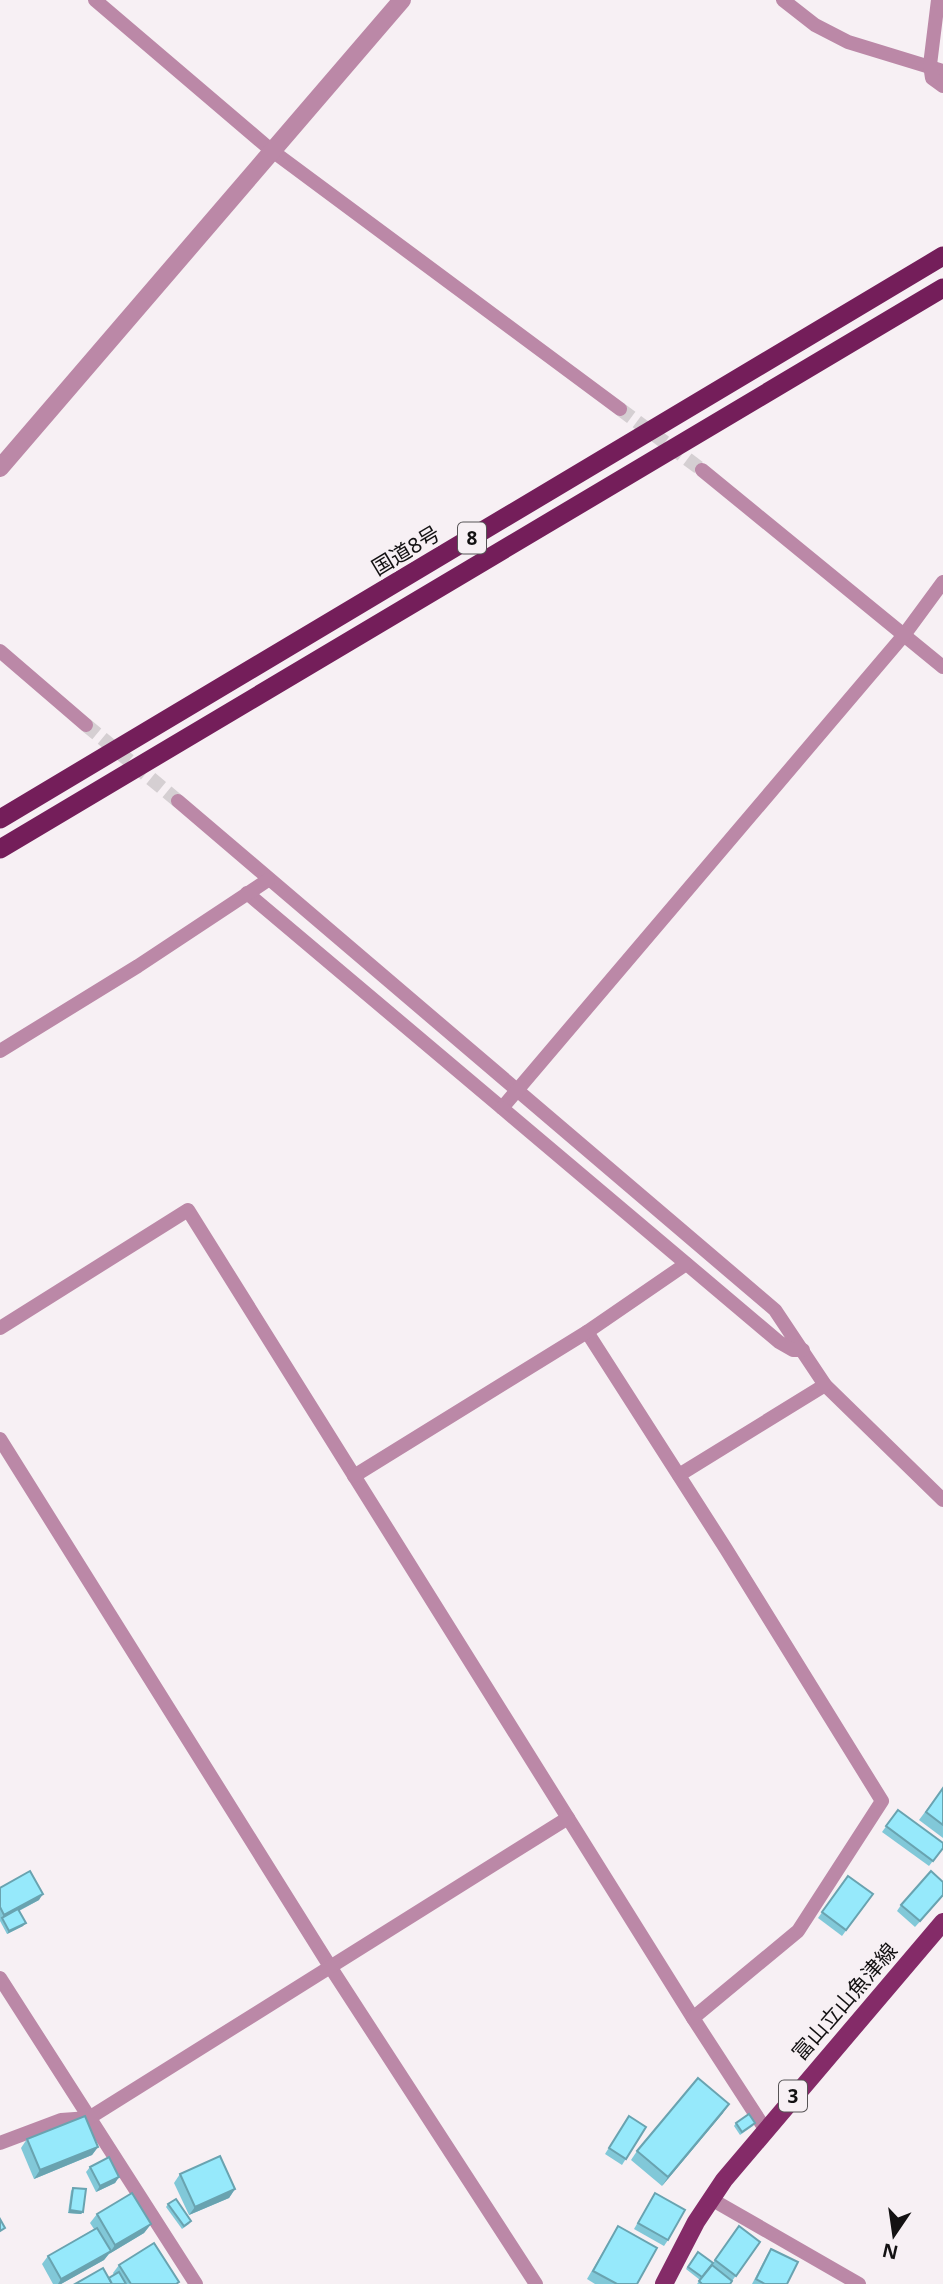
<svg xmlns="http://www.w3.org/2000/svg" width="943" height="2284" font-family="'Noto Sans','Noto Sans JP',sans-serif">
	<style>
		.lines { fill: none; stroke-linecap: round; stroke-linejoin: round }
		.minor-tunnel { stroke: #d5cfd2; stroke-width: 14; stroke-dasharray: 14 7; stroke-linecap: butt }
		.minor { stroke: #bb88a7; stroke-width: 14 }
		.tertiary { stroke: #bb88a7; stroke-width: 18 }
		.primary { stroke: #842b68; stroke-width: 18 }
		.trunk { stroke: #741e5a; stroke-width: 19 }
		.wall { fill: #81c8d8 }
		.shaded-wall { fill: #69a3b0 }
		.building { fill: #96e9fb; stroke: #69a3b0; stroke-width: 2 }
		.labels { text-anchor: middle; stroke-width: 7; stroke-linejoin: round; paint-order: stroke }
		.shield { fill: #f7f0f4; stroke: #575456; stroke-width: 2 }
		.shield-label { font-size: 19px; font-weight: bold; fill: #131112 }
		.street-label { font-size: 21px; fill: #131112; stroke: #f7f0f4 }
	</style>
	<rect width="100%" height="100%" fill="#f7f0f4"/>
	<g class="lines">
		<g class="minor-tunnel">
			<polyline points="620,409 702,470"/>
			<polyline points="86,725 178,801"/>
		</g>
		<g class="minor">
			<polyline points="95,0 271,150 620,409"/>
			<polyline points="783,0 815,25 848,42 943,71"/>
			<polyline points="938,0 930,65 932,78 943,86"/>
			<polyline points="702,470 943,667"/>
			<polyline points="0,651 86,725"/>
			<polyline points="178,801 775,1310 825,1385 943,1500"/>
			<polyline points="247,893 502,1108 904,635 943,582"/>
			<polyline points="0,1051 138,966 268,880"/>
			<polyline points="502,1108 779,1342 793,1350 803,1350"/>
			<polyline points="0,1328 188,1210 693,2018 765,2129"/>
			<polyline points="587,1332 726,1549 882,1801 798,1931 693,2018"/>
			<polyline points="0,1439 331,1968 536,2284"/>
			<polyline points="679,1475 825,1385"/>
			<polyline points="354,1476 587,1332 686,1264"/>
			<polyline points="0,1978 196,2284"/>
			<polyline points="0,2143 61,2120 89,2118 568,1818"/>
			<polyline points="711,2199 859,2284"/>
		</g>
		<polyline class="tertiary" points="0,468 402,0"/>
		<polyline class="primary" points="664,2284 696,2222 724,2180 943,1922"/>
		<g class="trunk">
			<polyline points="0,819 943,256"/>
			<polyline points="0,849 943,288"/>
		</g>
	</g>
	<g class="wall">
		<polygon points="943,1788 943,1838 919,1820"/>
		<polygon points="898,1810 943,1848 929,1866 882,1832"/>
		<polygon points="848,1876 873,1894 842,1936 818,1918"/>
		<polygon points="943,1882 943,1896 915,1927 897,1911 901,1905"/>
		<polygon points="0,1888 39,1900 19,1911 23,1926 7,1934 0,1921"/>
		<polygon points="723,2113 662,2186 631,2160 637,2151"/>
		<polygon points="629,2116 646,2127 622,2165 605,2154"/>
		<polygon points="736,2123 755,2123 753,2126 740,2135 734,2126"/>
		<polygon points="27,2139 98,2147 92,2155 34,2179 21,2148"/>
		<polygon points="90,2167 119,2177 115,2183 96,2192 86,2172"/>
		<polygon points="180,2174 235,2189 229,2198 189,2215 174,2183"/>
		<polygon points="73,2188 83,2212 81,2214 68,2213 71,2191"/>
		<polygon points="655,2193 668,2240 664,2246 634,2229"/>
		<polygon points="168,2204 191,2221 189,2224 182,2229 166,2207"/>
		<polygon points="97,2214 151,2224 144,2233 109,2254 104,2260 61,2284 53,2284 42,2264 48,2256 94,2229 90,2223"/>
		<polygon points="618,2226 637,2284 595,2284 587,2279"/>
		<polygon points="739,2226 760,2242 732,2281 730,2284 697,2284 700,2280 686,2269 698,2252 713,2263"/>
		<polygon points="771,2249 787,2284 752,2284 767,2255"/>
		<polygon points="119,2265 178,2284 75,2284 109,2278 114,2275 113,2273"/>
	</g>
	<g class="shaded-wall">
		<polygon points="43,1894 39,1900 3,1919 2,1918 4,1915"/>
		<polygon points="26,1923 23,1926 7,1934 9,1931"/>
		<polygon points="729,2104 723,2113 662,2186 668,2177"/>
		<polygon points="98,2147 92,2155 34,2179 40,2170"/>
		<polygon points="119,2177 115,2183 96,2192 100,2186"/>
		<polygon points="235,2189 229,2198 189,2215 195,2207"/>
		<polygon points="70,2210 83,2212 81,2214 68,2213"/>
		<polygon points="151,2224 144,2233 109,2254 115,2245"/>
		<polygon points="111,2251 104,2260 61,2284 58,2284 61,2279"/>
	</g>
	<g class="building">
		<polygon points="943,1788 943,1825 926,1812"/>
		<polygon points="898,1810 943,1843 943,1848 933,1861 886,1826"/>
		<polygon points="30,1871 43,1894 4,1915 0,1907 0,1888"/>
		<polygon points="931,1871 943,1882 943,1895 920,1921 901,1905"/>
		<polygon points="848,1876 873,1894 846,1930 822,1912"/>
		<polygon points="18,1909 26,1923 9,1931 2,1918"/>
		<polygon points="698,2078 729,2104 668,2177 637,2151"/>
		<polygon points="749,2114 755,2123 742,2132 736,2123"/>
		<polygon points="85,2116 98,2147 40,2170 27,2139"/>
		<polygon points="629,2116 646,2127 626,2159 609,2148"/>
		<polygon points="220,2156 235,2189 195,2207 180,2174"/>
		<polygon points="109,2157 119,2177 100,2186 90,2167"/>
		<polygon points="73,2188 86,2189 83,2212 70,2210"/>
		<polygon points="132,2193 151,2224 115,2245 97,2214"/>
		<polygon points="655,2193 685,2210 668,2240 638,2223"/>
		<polygon points="176,2199 191,2221 184,2226 168,2204"/>
		<polygon points="0,2219 5,2228 0,2231"/>
		<polygon points="618,2226 657,2248 637,2284 617,2284 593,2271"/>
		<polygon points="739,2226 760,2242 736,2276 715,2260"/>
		<polygon points="97,2228 111,2251 61,2279 48,2256"/>
		<polygon points="154,2243 179,2282 176,2284 131,2284 119,2265"/>
		<polygon points="771,2249 798,2262 787,2284 765,2284 756,2279"/>
		<polygon points="698,2252 713,2263 702,2277 688,2267"/>
		<polygon points="712,2265 732,2281 730,2284 702,2284 699,2281"/>
		<polygon points="103,2268 112,2284 75,2284"/>
		<polygon points="119,2272 126,2284 112,2284 109,2278"/>
	</g>
	<g class="labels">
		<g class="shield">
			<rect x="458" y="522.5" width="28" height="31" rx="5"/>
			<rect x="779" y="2080.5" width="28" height="31" rx="5"/>
		</g>
		<g class="shield-label">
			<text x="472" y="545">8</text>
			<text x="793" y="2103">3</text>
		</g>
		<g class="street-label">
			<text transform="translate(406 551) rotate(-31)" y="7">国道8号</text>
			<text transform="translate(845 2002) rotate(-49)" y="7">富山立山魚津線</text>
		</g>
	</g>
	<g transform="translate(894 2235) rotate(193)" stroke="#f7f0f4" stroke-width="5" paint-order="stroke">
	<path d="M0-5L12 26L0 18L-12 26Z" fill="#131112"/>
	<text y="-10" font-size="19" font-weight="bold" text-anchor="middle" fill="#131112">N</text>
	</g>
</svg>
